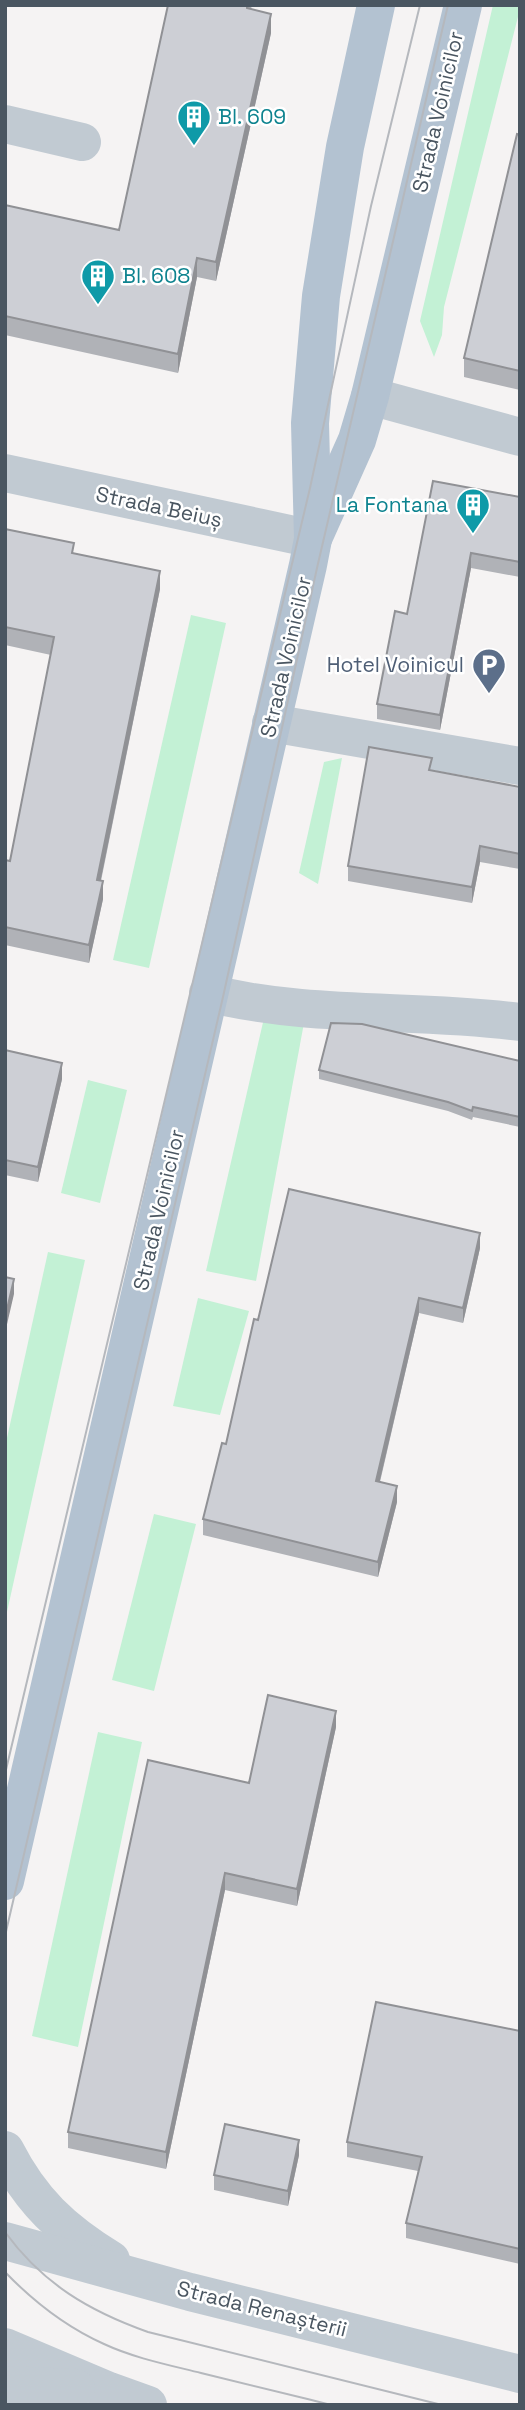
<svg xmlns="http://www.w3.org/2000/svg" width="525" height="2410" font-family="'Space Grotesk',sans-serif">
	<style>
		.green { fill: #c3f1d5 }
		.lines { fill: none; stroke-linecap: round; stroke-linejoin: round }
		.minor { stroke: #c1cad2; stroke-width: 38 }
		.major { stroke: #b3c2d1; stroke-width: 38 }
		.tram { stroke: #b5b8bd; stroke-width: 2 }
		.wall { fill: #b0b2b7 }
		.shaded-wall { fill: #909195 }
		.building { fill: #cdcfd5; stroke: #909195; stroke-width: 2 }
		.labels { text-anchor: middle; stroke-width: 5; stroke-linejoin: round; paint-order: stroke }
		.street-label { font-size: 21px; fill: #4a5661; stroke: #fff }
		.culture-label { font-size: 21px; fill: #0d838f; stroke: #fff; text-anchor: start }
		.service-label { font-size: 21px; fill: #4e5e75; stroke: #fff; text-anchor: end }
	</style>
	<rect width="100%" height="100%" fill="#f5f3f3"/>
	<g class="green">
		<polygon points="493,5 520,5 520,9 444,307 442,335 434,357 420,321"/>
		<polygon points="191,615 226,623 149,968 113,960"/>
		<polygon points="342,758 318,884 299,873 324,762"/>
		<polygon points="264,1018 304,1023 256,1281 206,1271"/>
		<polygon points="88,1080 127,1090 100,1203 61,1193"/>
		<polygon points="48,1252 85,1260 5,1621 5,1447"/>
		<polygon points="198,1298 249,1311 220,1415 173,1406"/>
		<polygon points="154,1514 196,1524 154,1691 112,1680"/>
		<polygon points="98,1732 142,1742 78,2047 32,2036"/>
	</g>
	<g class="lines">
		<g class="minor">
			<polyline points="5,124 82,142"/>
			<polyline points="370,396 520,437"/>
			<polyline points="5,473 313,539"/>
			<polyline points="271,723 520,766"/>
			<path d="M208 993C311 1019 416 1008 520 1022"/>
			<path d="M5 2150C31 2201 62 2230 111 2260"/>
			<polyline points="5,2241 190,2292 520,2374"/>
			<polyline points="5,2347 109,2391 148,2405"/>
			<polyline points="5,2385 76,2388"/>
		</g>
		<g class="major">
			<polyline points="315,534 357,440 370,396 463,5"/>
			<polyline points="5,1881 308,565 313,539 310,423 321,296 345,147 376,5"/>
		</g>
		<g class="tram">
			<polyline points="5,1774 310,488 371,206 420,5"/>
			<polyline points="5,1936 223,997 317,568 448,5"/>
			<path d="M5 2232C43 2284 89 2311 148 2332L442 2405"/>
			<path d="M5 2272C34 2302 66 2327 104 2344 134 2358 169 2365 201 2373 245 2384 288 2394 331 2405"/>
		</g>
	</g>
	<g class="wall">
		<polygon points="168,5 252,5 251,9 271,33 216,281 197,277 178,373 5,335 5,205 119,230"/>
		<polygon points="520,135 520,390 464,377 464,358"/>
		<polygon points="520,497 520,577 471,568 440,730 377,719 377,704 407,614"/>
		<polygon points="5,529 74,553 160,589 101,881 103,899 89,963 5,945 5,860 10,861 51,655 5,645"/>
		<polygon points="432,771 520,787 520,869 480,862 472,903 348,881 348,866"/>
		<polygon points="5,1050 62,1079 38,1182 5,1175"/>
		<polygon points="520,1061 520,1127 473,1117 472,1120 448,1111 319,1079 319,1070"/>
		<polygon points="480,1248 463,1323 419,1313 380,1482 397,1502 378,1577 203,1535 203,1519 226,1444 258,1320"/>
		<polygon points="336,1727 297,1906 225,1890 166,2169 68,2148 68,2132 249,1783"/>
		<polygon points="520,2031 520,2264 406,2238 406,2223 418,2171 347,2157 347,2142"/>
		<polygon points="299,2155 288,2206 214,2190 214,2175"/>
	</g>
	<g class="shaded-wall">
		<polygon points="271,14 271,33 216,281 216,262"/>
		<polygon points="197,258 197,277 178,373 178,354"/>
		<polygon points="471,553 471,568 440,730 440,715"/>
		<polygon points="160,571 160,589 97,898 97,880"/>
		<polygon points="480,846 480,862 472,903 472,887"/>
		<polygon points="103,881 103,899 89,963 89,945"/>
		<polygon points="62,1063 62,1079 38,1182 38,1167"/>
		<polygon points="480,1233 480,1248 463,1323 463,1308"/>
		<polygon points="14,1279 14,1294 5,1333 5,1318"/>
		<polygon points="419,1298 419,1313 376,1497 376,1481"/>
		<polygon points="397,1486 397,1502 378,1577 378,1562"/>
		<polygon points="336,1711 336,1727 297,1906 297,1889"/>
		<polygon points="225,1873 225,1890 166,2169 166,2152"/>
		<polygon points="299,2140 299,2155 288,2206 288,2191"/>
	</g>
	<g class="building">
		<polygon points="168,5 247,5 247,8 271,14 216,262 197,258 178,354 5,316 5,205 119,230"/>
		<polygon points="517,134 520,135 520,371 464,358"/>
		<polygon points="433,481 520,497 520,562 471,553 440,715 377,704 395,611 407,614"/>
		<polygon points="5,529 74,543 72,553 160,571 97,880 103,881 89,945 5,927 5,860 10,861 54,637 5,627"/>
		<polygon points="369,747 432,758 429,770 520,787 520,854 480,846 472,887 348,866"/>
		<polygon points="331,1023 362,1024 520,1061 520,1117 473,1107 472,1111 448,1102 319,1070"/>
		<polygon points="5,1050 62,1063 38,1167 5,1160"/>
		<polygon points="289,1189 480,1233 463,1308 419,1298 376,1481 397,1486 378,1562 203,1519 222,1443 226,1444 254,1319 258,1320"/>
		<polygon points="5,1277 14,1279 5,1318"/>
		<polygon points="268,1695 336,1711 297,1889 225,1873 166,2152 68,2132 148,1760 249,1783"/>
		<polygon points="376,2002 520,2031 520,2249 406,2223 422,2157 347,2142"/>
		<polygon points="225,2124 299,2140 288,2191 214,2175"/>
	</g>
	<defs>
		<g id="building-pin" transform="scale(1.75)"><path d="M0 17L-7.5 6A9.5 9.5 0 1 1 7.5 6Z" fill="#0f9aa8" stroke="#fff"/><path d="M-4-6H4V6H1V3H-1V6H-4ZM-2.5-4.3h1.7v1.8h-1.7ZM.8-4.3h1.7v1.8H.8ZM-2.5-1h1.7V.8h-1.7ZM.8-1h1.7V.8H.8Z" fill="#fff"/></g>
		<g id="parking-pin" transform="scale(1.75)"><path d="M0 17L-7.5 6A9.5 9.5 0 1 1 7.5 6Z" fill="#5c6f8a" stroke="#fff"/><path d="M-3.5-5.5H1a3.5 3.5 0 0 1 0 7H-1V5.5H-3.5ZM-1-3.4V-.6H.8a1.4 1.4 0 0 0 0-2.8Z" fill="#fff"/></g>
	</defs>
	<g fill-rule="evenodd">
		<use href="#building-pin" x="194" y="117"/>
		<use href="#building-pin" x="98" y="276"/>
		<use href="#building-pin" x="473" y="505"/>
		<use href="#parking-pin" x="489" y="665"/>
	</g>
	<g class="labels">
		<g class="street-label">
			<text transform="translate(438 112) rotate(-77)" y="7">Strada Voinicilor</text>
			<text transform="translate(159 507) rotate(12)" y="7">Strada Beiuș</text>
			<text transform="translate(286 657) rotate(-77)" y="7">Strada Voinicilor</text>
			<text transform="translate(159 1210) rotate(-77)" y="7">Strada Voinicilor</text>
			<text transform="translate(262 2309) rotate(14)" y="7">Strada Renașterii</text>
		</g>
		<g class="culture-label">
			<text x="218" y="124">Bl. 609</text>
			<text x="122" y="283">Bl. 608</text>
			<text x="448" y="512" text-anchor="end">La Fontana</text>
		</g>
		<g class="service-label">
			<text x="464" y="672">Hotel Voinicul</text>
		</g>
	</g>
	<rect width="525" height="2410" fill="none" stroke="#4a5661" stroke-width="14"/>
</svg>
